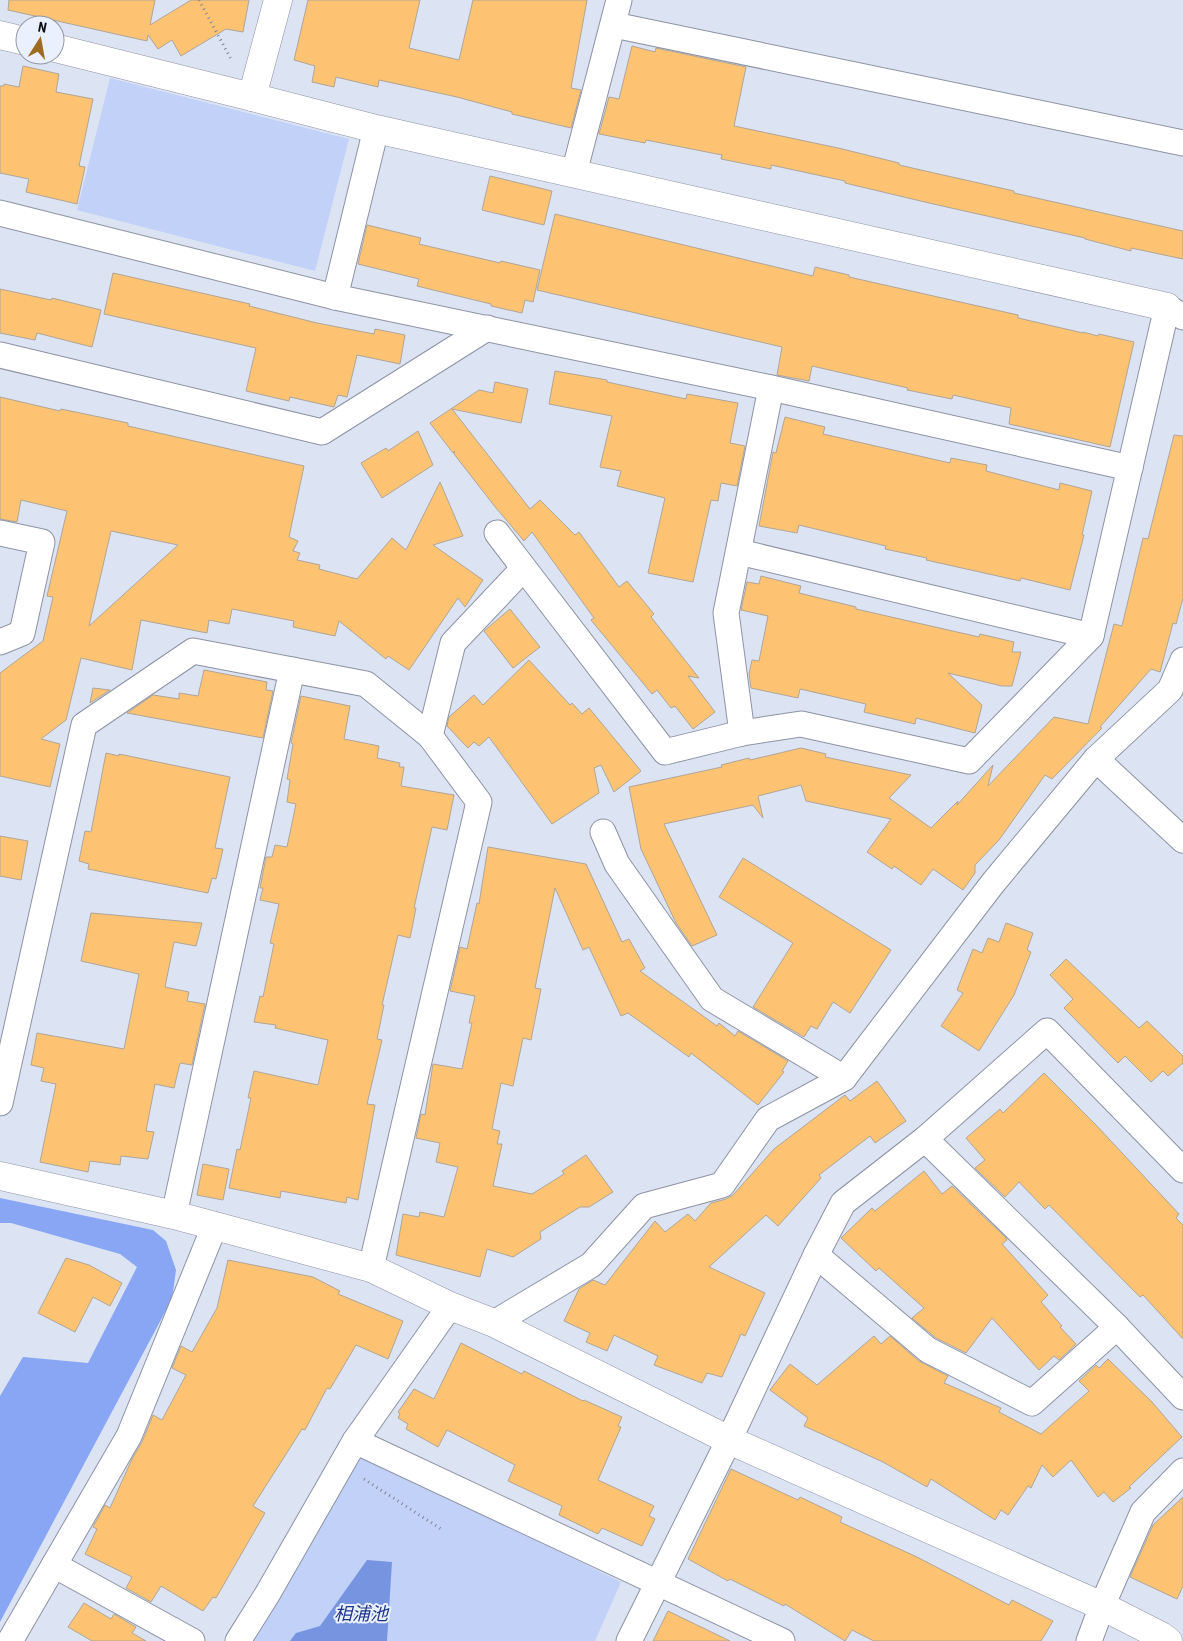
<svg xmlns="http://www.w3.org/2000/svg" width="1183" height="1641" font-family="'Roboto Condensed','Noto Sans JP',sans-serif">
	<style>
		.green { fill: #c1d1f8 }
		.forest { fill: #89a6f5 }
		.water { fill: #7794e0 }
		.building { fill: #fdc372; stroke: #b0a597; fill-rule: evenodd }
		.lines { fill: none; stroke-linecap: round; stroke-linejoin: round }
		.minor-casing { stroke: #8d93a3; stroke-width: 27 }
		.tertiary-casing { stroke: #8d93a3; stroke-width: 29 }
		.path { stroke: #818691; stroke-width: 3; stroke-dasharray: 1 4; stroke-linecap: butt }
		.minor { stroke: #fff; stroke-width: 25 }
		.tertiary { stroke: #fff; stroke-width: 28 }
		.labels { text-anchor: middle; stroke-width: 4; stroke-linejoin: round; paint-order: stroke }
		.water-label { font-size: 18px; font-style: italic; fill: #1e338b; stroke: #eaf0fd }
	</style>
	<rect width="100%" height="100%" fill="#dce3f3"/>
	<g class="green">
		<polygon points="110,78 349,139 315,271 77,210"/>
		<polygon points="344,1445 621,1582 595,1641 227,1641"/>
	</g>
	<polygon class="forest" points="0,1198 153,1230 166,1241 176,1270 172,1299 0,1622 0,1396 23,1357 88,1363 137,1267 120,1254 11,1223 0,1223"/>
	<polygon class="water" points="367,1560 392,1562 387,1641 290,1641 296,1633 320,1626"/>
	<g class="building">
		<polygon points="9,0 155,0 150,25 191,0 249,0 243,32 226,29 181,56 172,40 158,49 148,35 147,41 8,10"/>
		<polygon points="308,0 420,0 409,48 459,60 473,0 587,0 571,88 581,90 571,128 512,114 512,112 457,97 379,80 378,87 336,77 334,87 312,82 315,66 294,60"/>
		<polygon points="632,46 655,52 656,48 746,67 734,126 838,148 899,163 899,165 1014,191 1014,193 1183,231 1183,259 1131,248 1131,251 1085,239 1085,238 929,203 845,183 845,181 771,165 771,169 721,159 722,155 646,140 645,143 599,134 609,97 619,99"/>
		<polygon points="23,66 59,74 56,92 93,99 79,166 85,167 77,204 26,192 29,179 0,173 0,86 4,86 4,84 19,87"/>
		<polygon points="490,176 552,191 544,225 482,210"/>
		<polygon points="555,214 813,276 815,267 849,275 849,277 1018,315 1018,318 1083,333 1083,332 1098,336 1099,334 1134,342 1110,447 1009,424 1011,408 953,395 952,399 907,390 908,388 812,366 809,381 777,375 782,347 537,290"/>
		<polygon points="367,225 421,238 419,244 500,263 501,261 540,270 533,302 525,300 522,313 491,306 491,304 417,286 419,279 358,264"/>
		<polygon points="113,273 250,304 249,306 317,323 374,334 375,329 405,335 400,364 357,355 347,397 338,395 334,407 290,397 289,401 246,391 256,348 104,314"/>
		<polygon points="0,289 51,300 52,298 101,310 92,347 37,333 35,340 0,333"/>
		<polygon points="555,371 607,380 607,382 686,399 687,394 738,403 730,443 745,446 737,486 721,483 718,501 711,500 693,582 648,573 665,498 617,486 621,471 600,467 612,416 549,404"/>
		<polygon points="495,382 528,389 521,423 452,409 530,509 540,500 575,535 579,532 619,587 627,581 654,614 651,617 699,678 688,676 715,712 693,729 675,706 671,708 657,690 652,694 591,620 594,618 532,532 524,541 496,508 454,454 455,451 453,453 430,423 479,390 493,393"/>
		<path d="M0 397 60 411 61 409 128 423V426L304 466 289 537 298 541 293 551 300 553 297 560 320 565 319 569 357 579 392 538 406 550 440 482 463 536 433 545 483 580 465 607 458 598 409 670 388 656 386 659 339 621 335 636 293 627 294 621 232 609 229 624 209 620 207 633 141 620 132 670 81 658 66 720 41 739 60 744 50 787 0 776V673L43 641 53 597 47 596 67 511 21 500 17 522 0 519ZM111 531 178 545 89 626Z"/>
		<polygon points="785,417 825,427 823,434 950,463 951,458 987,465 986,471 1059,490 1060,483 1092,491 1082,535 1084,535 1070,590 1021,578 1020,581 926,560 927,558 885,549 886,546 799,525 797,533 759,526 773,452 776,453"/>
		<polygon points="418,431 433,465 382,498 361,463 386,448 388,451"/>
		<polygon points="1174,435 1183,436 1183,598 1176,624 1173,623 1160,672 1151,669 1100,727 1102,728 1052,779 1045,775 999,840 975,865 975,873 963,890 933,869 921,885 894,866 892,869 867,852 891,819 806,801 801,785 758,796 763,818 753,805 664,824 717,935 692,946 676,923 641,849 629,787 722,767 721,765 749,758 750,760 801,748 826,754 825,757 911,775 889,798 931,828 958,801 957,805 993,765 988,786 1054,717 1088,724 1114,624 1122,626 1143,538 1148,539"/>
		<polygon points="761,576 801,586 799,593 856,607 856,609 979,637 980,634 1014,642 1012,652 1021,652 1012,686 1002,686 948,673 982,705 975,733 916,718 915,724 864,712 866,704 800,689 798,698 751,688 749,674 752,660 759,661 768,616 741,610 747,582 759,584"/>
		<polygon points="510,609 540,647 513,668 484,631"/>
		<polygon points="529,660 570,705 572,703 582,714 589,708 641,771 614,792 601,765 594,768 599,793 552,824 489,737 479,746 474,742 468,748 447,726 449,717 474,695 483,705"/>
		<polygon points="204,670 267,682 266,690 273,691 263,738 127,713 153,695 179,699 179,693 198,696"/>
		<polygon points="93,688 110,690 90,703"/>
		<polygon points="301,696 350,706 344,739 379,746 377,758 400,763 399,767 404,767 401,786 454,795 447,830 432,827 414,908 416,908 410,938 398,935 382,1005 384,1005 377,1039 382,1040 367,1104 375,1105 358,1200 347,1197 346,1203 281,1191 280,1198 229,1188 237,1149 240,1150 251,1098 248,1098 254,1071 318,1085 328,1040 275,1028 276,1025 254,1022 260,996 263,997 274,944 270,943 279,904 260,900 263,888 260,888 266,857 272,857 275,845 287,847 296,804 287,802 290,780 287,779 293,744 291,743"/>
		<polygon points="106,753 119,756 119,754 230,777 215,848 223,849 216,879 212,878 208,893 88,869 89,864 79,861 85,831 91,832"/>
		<polygon points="0,836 28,841 21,880 0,876"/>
		<polygon points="488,847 586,864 622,942 629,939 645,968 640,971 717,1026 719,1023 735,1036 738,1031 788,1061 782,1071 784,1072 758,1105 691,1053 689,1057 628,1013 621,1016 589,947 583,950 555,888 535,988 541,989 531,1040 523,1038 513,1086 501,1083 492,1129 500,1131 497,1144 502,1144 493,1186 532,1194 564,1174 562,1171 586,1155 613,1192 589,1207 580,1207 540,1232 541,1239 513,1257 487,1249 480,1277 396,1255 403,1214 419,1217 420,1212 444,1217 458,1167 436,1162 440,1143 416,1138 421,1114 425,1115 433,1064 462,1069 472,1023 469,1023 475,996 450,991 460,947 467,949 477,903 479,904"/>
		<polygon points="743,858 891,950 850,1013 833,1002 817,1029 811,1026 804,1037 753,1007 793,943 719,897"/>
		<polygon points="91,913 202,923 196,946 174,942 165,987 189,992 187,1001 205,1004 192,1065 180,1063 174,1088 155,1084 146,1131 154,1132 148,1159 121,1156 120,1165 90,1161 88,1172 40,1162 56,1084 41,1081 44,1068 31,1065 37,1033 124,1049 139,974 81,961"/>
		<polygon points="1006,923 1033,933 1027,950 1031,952 1014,995 979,1051 941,1026 963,993 957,990 973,949 982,953 988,938 999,942"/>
		<polygon points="1066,959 1139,1028 1147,1021 1183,1056 1183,1063 1168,1076 1163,1071 1151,1082 1125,1056 1118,1063 1064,1008 1073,999 1050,975"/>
		<polygon points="1044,1073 1096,1125 1179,1214 1176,1218 1183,1225 1183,1339 1143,1295 1140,1297 1049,1205 1045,1209 1019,1182 1005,1197 975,1168 985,1160 966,1138 1000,1109 1003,1113"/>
		<polygon points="877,1081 906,1121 875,1143 870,1136 819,1175 821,1178 778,1226 766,1215 709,1267 765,1293 745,1336 741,1334 722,1377 707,1373 702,1383 654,1365 658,1356 614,1335 607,1351 586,1342 590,1333 564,1321 579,1289 593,1280 605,1285 655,1221 665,1232 688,1214 695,1221 711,1203 726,1199 733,1195 774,1149 845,1095 850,1101"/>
		<polygon points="203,1164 229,1169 223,1200 197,1195"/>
		<polygon points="924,1171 942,1194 952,1186 1006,1238 1007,1240 1002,1244 1048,1295 1041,1302 1062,1326 1060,1327 1076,1344 1059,1360 1054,1356 1039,1370 992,1318 966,1353 936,1338 912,1318 924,1308 879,1268 876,1271 841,1238 872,1208 875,1211"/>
		<polygon points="66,1258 89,1265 122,1283 110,1306 93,1297 75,1332 38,1313"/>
		<polygon points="228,1260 313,1277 340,1291 338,1294 403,1321 388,1359 356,1345 330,1389 327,1388 305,1430 302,1429 253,1506 265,1513 216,1598 213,1597 203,1611 161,1586 151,1602 126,1588 132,1577 85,1554 97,1529 93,1527 105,1505 110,1508 132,1459 142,1442 153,1415 162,1420 186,1375 172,1368 181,1346 192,1352 217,1308"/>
		<polygon points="874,1336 881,1344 890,1336 919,1361 948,1376 944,1383 1001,1408 999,1412 1041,1434 1089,1391 1079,1381 1096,1365 1099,1368 1108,1359 1152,1402 1182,1437 1129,1487 1131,1488 1113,1502 1104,1492 1098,1497 1071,1460 1053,1477 1042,1465 1031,1488 1028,1486 1008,1515 1001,1510 995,1520 931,1479 927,1487 883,1462 804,1426 808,1418 770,1390 790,1364 817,1385"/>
		<polygon points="461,1343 522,1374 524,1371 583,1401 584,1400 622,1417 618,1426 621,1427 598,1480 654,1506 649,1516 655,1519 642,1546 602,1528 598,1534 559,1515 562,1506 508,1481 515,1465 447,1430 438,1447 406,1429 408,1424 398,1418 400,1414 398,1412 414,1389 434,1399"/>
		<polygon points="731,1469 798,1500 800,1497 842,1517 840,1522 917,1557 1009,1605 1012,1600 1053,1621 1041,1641 874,1641 852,1630 845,1641 785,1604 784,1606 730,1579 728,1581 688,1559"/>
		<polygon points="1183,1497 1183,1586 1177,1599 1130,1577 1153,1525"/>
		<polygon points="84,1603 111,1619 114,1614 136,1627 132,1633 146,1641 92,1641 68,1627"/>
		<polygon points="668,1611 730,1641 653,1641"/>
	</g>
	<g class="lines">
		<g class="minor-casing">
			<g id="minor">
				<polyline points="614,25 1183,143"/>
				<polyline points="574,173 619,0"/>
				<polyline points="0,213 335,297 771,388 1130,468"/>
				<polyline points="335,297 376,129"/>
				<polyline points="0,355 322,432 487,328"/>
				<polyline points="0,533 42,542 22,633 0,642"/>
				<polyline points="497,533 665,752 742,733 801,724 969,761 1091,636 1167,307 1183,317"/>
				<polyline points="739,552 1091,636"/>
				<polyline points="742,733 726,613 771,388"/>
				<polyline points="430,736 453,643 523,569"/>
				<polyline points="1096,759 1183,840"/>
				<polyline points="603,832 617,864 712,999 844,1078"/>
				<polyline points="0,1103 84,725 193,651 366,684 430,736 479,802 371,1268"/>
				<polyline points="925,1139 1047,1031 1183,1170"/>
				<polyline points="174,1215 292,670"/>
				<polyline points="816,1255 928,1350 1032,1403 1117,1327"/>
				<polyline points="494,1323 591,1265 644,1206 722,1185 768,1119 844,1078 993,883 1096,759 1170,690 1183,660"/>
				<polyline points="355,1441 782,1641"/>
				<polyline points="54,1565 192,1641"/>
				<polyline points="10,1641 129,1436 215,1225"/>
				<polyline points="238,1641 268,1593 355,1441 450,1306"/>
				<polyline points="629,1641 729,1440 816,1255 843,1203 925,1139 1117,1327 1183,1397"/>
				<polyline points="1089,1641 1102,1606 1143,1512 1183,1471"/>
			</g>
		</g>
		<g class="tertiary-casing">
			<g id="tertiary">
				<polyline points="0,35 25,41"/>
				<polyline points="55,48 252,97 376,129 1167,307"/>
				<polyline points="252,97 278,0"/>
				<polyline points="0,1176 174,1215 371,1268 450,1306 494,1323 729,1440 1102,1606 1161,1636 1168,1641"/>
			</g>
		</g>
		<g class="path">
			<polyline points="199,0 232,61"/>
			<polyline points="364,1479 441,1529"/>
		</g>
		<use href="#minor" class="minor"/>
		<use href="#tertiary" class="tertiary"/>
	</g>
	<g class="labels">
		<g class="water-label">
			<text x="361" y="1620">相浦池</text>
		</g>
	</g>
	<g transform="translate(40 40) rotate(11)"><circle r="24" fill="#eaf0fd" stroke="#9297a1"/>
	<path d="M0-4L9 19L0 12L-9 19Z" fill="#9d6c20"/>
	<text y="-8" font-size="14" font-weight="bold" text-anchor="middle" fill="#0f1116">N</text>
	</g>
</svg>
